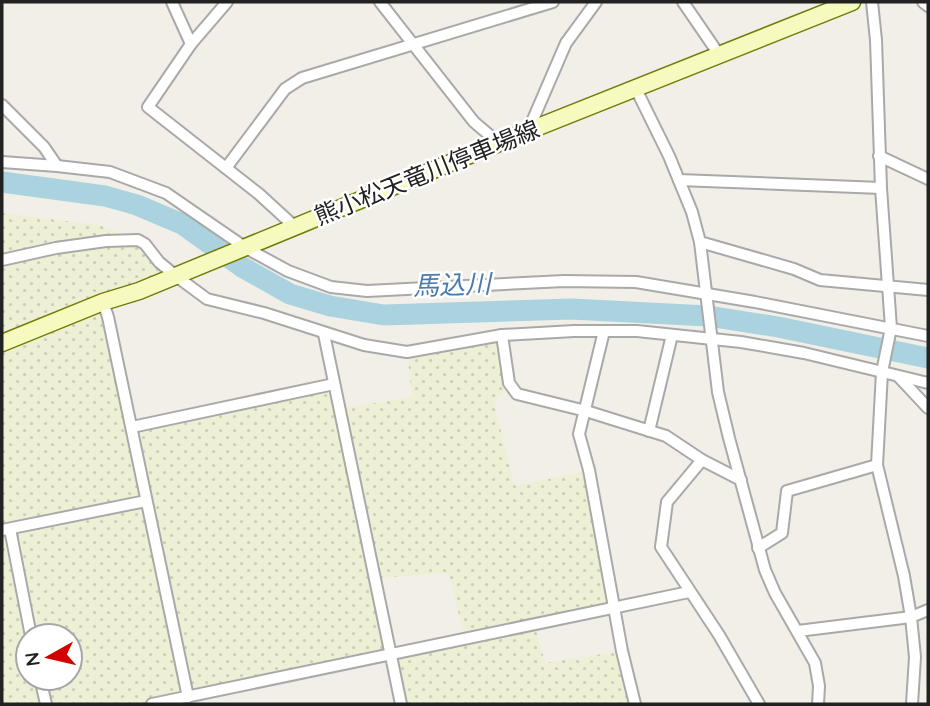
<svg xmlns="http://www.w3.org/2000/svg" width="930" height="706" font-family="Quicksand,'Noto Sans JP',sans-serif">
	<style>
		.farmland { fill: url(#farmland-dots); fill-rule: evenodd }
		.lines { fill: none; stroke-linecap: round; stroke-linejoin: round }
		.river { stroke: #aad3df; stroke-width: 21 }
		.street-casing { stroke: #a9a9a9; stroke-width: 14 }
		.secondary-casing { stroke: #707d05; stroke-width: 19 }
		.street { stroke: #fff; stroke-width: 10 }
		.secondary { stroke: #f7fabf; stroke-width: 16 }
		.labels { text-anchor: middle; stroke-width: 5; stroke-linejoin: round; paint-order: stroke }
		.street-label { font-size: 24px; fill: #222; stroke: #fff }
		.water-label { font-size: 26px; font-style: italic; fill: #4a7aab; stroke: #fff }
	</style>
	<defs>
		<pattern id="farmland-dots" width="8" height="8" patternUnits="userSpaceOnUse" patternTransform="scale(1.75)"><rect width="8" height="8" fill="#eef0d5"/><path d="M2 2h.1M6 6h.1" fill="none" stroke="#ccceb7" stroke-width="1.8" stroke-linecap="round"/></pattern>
	</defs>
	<rect width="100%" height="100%" fill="#f2efe9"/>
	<g class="farmland">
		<path d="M2 213 99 225 138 240 176 276 103 302 132 427 328 391 336 414 384 651 151 704H2ZM28 636H70V678H28Z"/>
		<polygon points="498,338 506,388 494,404 515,486 585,471 609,603 464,637 449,573 380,578 344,408 412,397 407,352"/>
		<polygon points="535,626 545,663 622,651 635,704 406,704 397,657"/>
	</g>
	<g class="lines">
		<polyline class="river" points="2,182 105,196 137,205 182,224 242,267 290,294 330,306 384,315 571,309 708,316 778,327 928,358"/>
		<g class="street-casing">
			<g id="street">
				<polyline points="172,2 191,44"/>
				<polyline points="227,2 191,44 148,107 259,194 295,227"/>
				<polyline points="380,2 474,122 500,144"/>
				<polyline points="683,2 720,56"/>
				<polyline points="872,2 876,40 881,188 891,328 882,372 877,465 904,576 911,617 915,657 912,704"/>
				<polyline points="923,2 928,6"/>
				<polyline points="636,89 669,156 692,212 700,242 718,392 729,438 765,570 775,593 815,663 819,686 818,704"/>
				<polyline points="2,105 44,147 57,166 2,162"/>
				<polyline points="528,131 566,43 596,2"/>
				<polyline points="879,156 928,179"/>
				<polyline points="57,166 110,172 166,193 246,248 288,271 331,287 367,291 564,281 636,282 755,302 928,336"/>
				<polyline points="226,168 285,89 302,78 553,2"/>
				<polyline points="679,180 881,188"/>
				<polyline points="700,242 794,269 820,280 928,290"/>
				<polyline points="2,260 56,248 106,241 138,240 145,244 159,262 176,276 207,299 264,313 364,345 407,352 502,335 574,331 637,331 741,342 804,353 928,383"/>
				<polyline points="103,302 108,317 188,697"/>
				<polyline points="604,331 579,434 589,470 622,651 635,704"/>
				<polyline points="324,334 401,704"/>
				<polyline points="502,335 509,383 517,394 586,411 666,436 702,460 741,480"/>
				<polyline points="899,377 928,408"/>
				<polyline points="132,427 334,384"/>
				<polyline points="649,431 672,335"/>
				<polyline points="702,460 667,502 661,547 719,635 759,704"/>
				<polyline points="10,529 31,636"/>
				<polyline points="2,530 146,501"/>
				<polyline points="758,548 782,533 787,491 877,465"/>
				<polyline points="798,631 911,617 928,610"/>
				<polyline points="40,678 46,704"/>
				<polyline points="152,704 689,592"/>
			</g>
		</g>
		<g class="secondary-casing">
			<polyline id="secondary" points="2,343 103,302 139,291 528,131 852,2"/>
		</g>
		<use href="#street" class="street"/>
		<use href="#secondary" class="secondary"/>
	</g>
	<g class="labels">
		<g class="street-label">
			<text transform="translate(427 173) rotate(-22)" y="8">熊小松天竜川停車場線</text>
		</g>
		<g class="water-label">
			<text transform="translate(452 285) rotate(-2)" y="9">馬込川</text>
		</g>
	</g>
	<rect width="930" height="706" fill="none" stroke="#222222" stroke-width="7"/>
	<g transform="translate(49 657) rotate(262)"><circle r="33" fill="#ffffff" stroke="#a7a7a7" stroke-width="2"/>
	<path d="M0-5L12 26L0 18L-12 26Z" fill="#d40000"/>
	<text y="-10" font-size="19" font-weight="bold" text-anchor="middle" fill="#222222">N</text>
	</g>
</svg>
